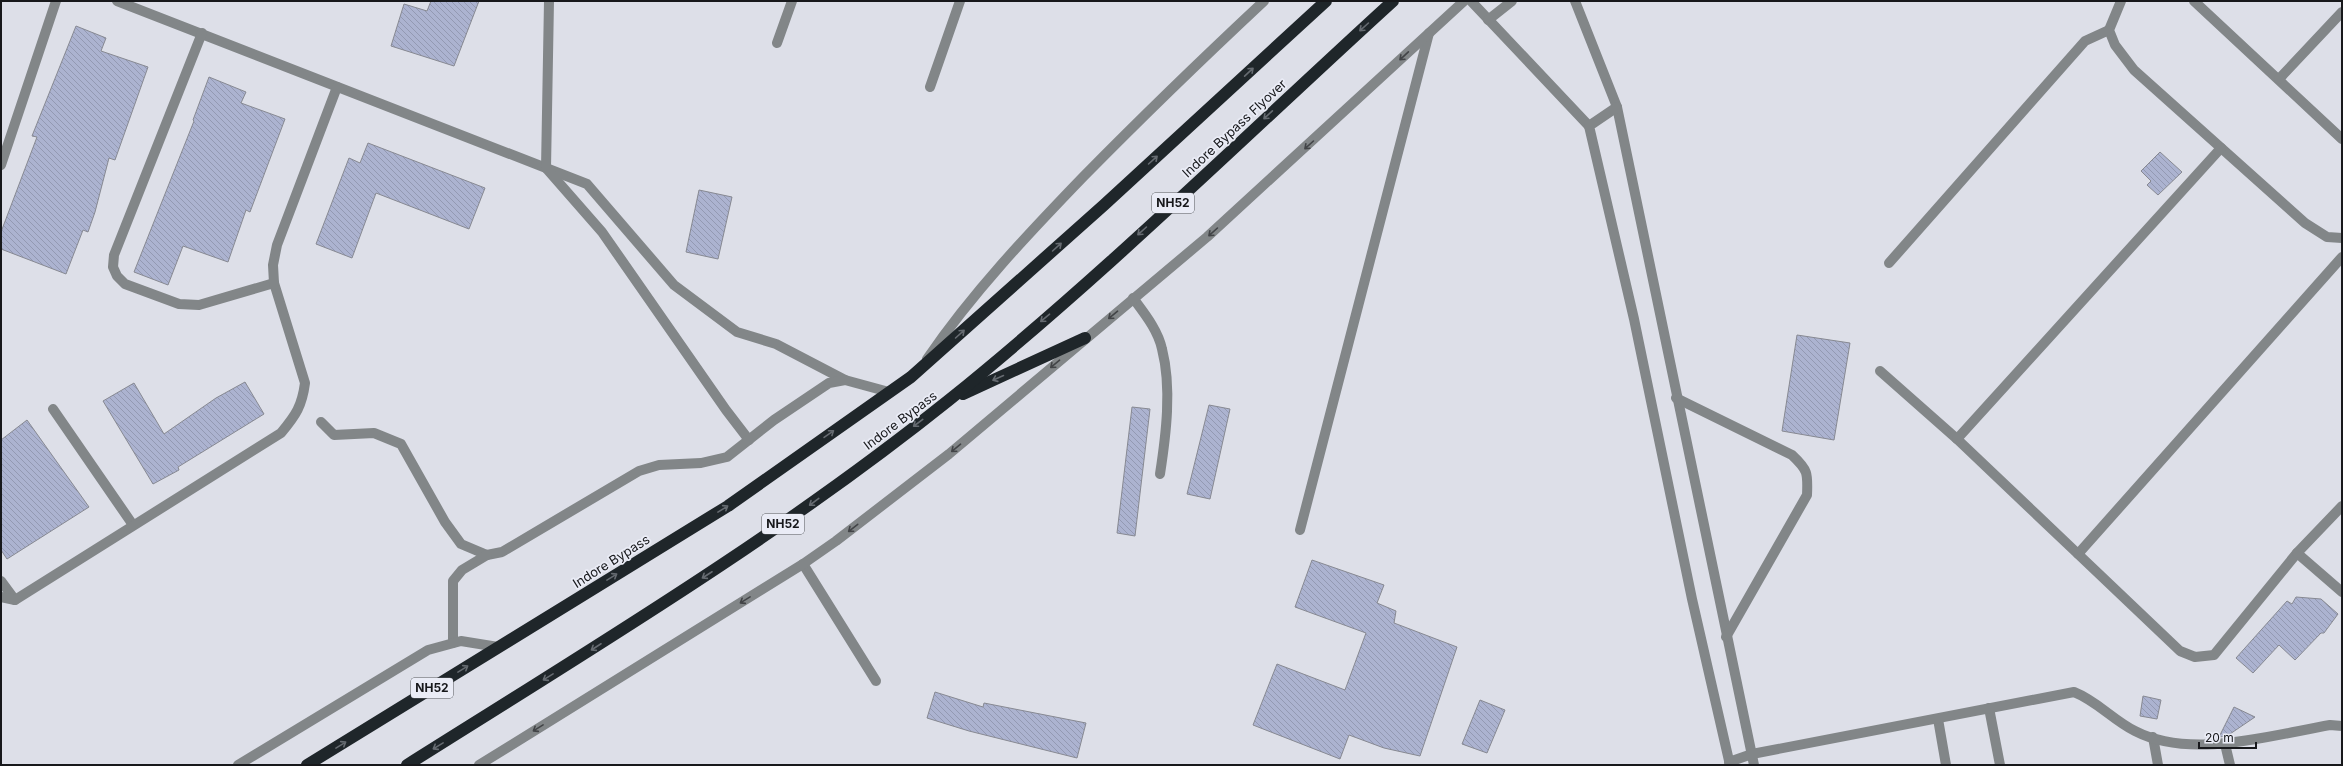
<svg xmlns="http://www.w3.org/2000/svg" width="2343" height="766" font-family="Inter,sans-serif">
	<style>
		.building { fill: url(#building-back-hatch); stroke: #878992 }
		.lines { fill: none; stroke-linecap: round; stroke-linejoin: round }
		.minor { stroke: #828688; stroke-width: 10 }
		.highway { stroke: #1f262a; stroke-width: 12 }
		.oneway { stroke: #666b71 }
		.oneway2 { stroke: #424447 }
		.labels { text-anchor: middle; stroke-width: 3.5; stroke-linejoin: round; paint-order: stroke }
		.shield { fill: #eaecf6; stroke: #56585d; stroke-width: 1 }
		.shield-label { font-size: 12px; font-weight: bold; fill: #17181b }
		.street-label { font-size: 13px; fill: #17181b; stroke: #eaecf6 }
	</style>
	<defs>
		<pattern id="building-back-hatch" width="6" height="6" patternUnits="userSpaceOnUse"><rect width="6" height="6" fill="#acb3d0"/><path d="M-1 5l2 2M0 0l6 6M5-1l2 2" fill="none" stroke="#9399b2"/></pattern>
	</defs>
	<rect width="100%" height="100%" fill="#dddfe8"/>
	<g class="building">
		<polygon points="431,1 479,1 454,66 391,46 404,4 427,11"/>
		<polygon points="76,26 106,38 101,51 148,67 115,160 109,158 95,212 88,232 83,230 66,274 1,249 1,232 37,137 32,136"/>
		<polygon points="209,77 246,92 241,103 285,119 250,212 246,210 228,262 183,246 168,285 134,272 194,121 193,120"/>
		<polygon points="368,143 485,188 469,229 376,193 352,258 316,244 349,158 360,163"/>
		<polygon points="2160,152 2182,172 2158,195 2147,185 2151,181 2141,171"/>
		<polygon points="699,190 732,197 718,259 686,252"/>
		<polygon points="1797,335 1850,343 1834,440 1782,431"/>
		<polygon points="245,382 264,414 178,467 179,470 153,484 103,401 134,383 164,434 216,398"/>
		<polygon points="1209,405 1230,409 1210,499 1187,494"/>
		<polygon points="1132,407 1150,409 1135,536 1117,533"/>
		<polygon points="27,420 89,507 7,559 1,550 1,440"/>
		<polygon points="1312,560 1384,585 1377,603 1396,611 1394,623 1457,647 1420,756 1384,748 1349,735 1340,759 1253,725 1277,664 1345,690 1366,633 1295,607"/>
		<polygon points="2296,597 2321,599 2338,614 2324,633 2321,633 2295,660 2279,645 2253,673 2236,658 2287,601 2292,604"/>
		<polygon points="935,692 983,707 984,703 1086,723 1077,758 969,731 927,718"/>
		<polygon points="2143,696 2161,700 2157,719 2140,716"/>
		<polygon points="1480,700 1505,710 1487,753 1462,744"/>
		<polygon points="2234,707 2255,717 2227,736 2219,737"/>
	</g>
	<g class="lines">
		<g class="minor">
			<polyline points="117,1 587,184 674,285 737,332 776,344 845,380"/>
			<polyline points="549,1 546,168 602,232 726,410 749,440"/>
			<polyline points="1471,1 1589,126"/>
			<polyline points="1575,1 1617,107 1754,765"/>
			<polyline points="2121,1 2109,30 2115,45 2134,70 2305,223 2327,237 2342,238"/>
			<polyline points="2194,1 2342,139"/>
			<polyline points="1488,20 1512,1"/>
			<polyline points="202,33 114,255 113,267 117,276 125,284 179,304 199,305 274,283"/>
			<polyline points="777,43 792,1"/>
			<polyline points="2279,79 2342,12"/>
			<polyline points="930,87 960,1"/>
			<polyline points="1617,107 1589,126 1634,319 1692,599 1730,765"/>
			<polyline points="1,165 56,1"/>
			<polyline points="2342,257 2078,554 2180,651 2195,657 2214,655 2297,553 2342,592"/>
			<polyline points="1889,263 2085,41 2109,30"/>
			<path d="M1133 298C1144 313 1158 330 1162 349 1172 388 1166 435 1160 474"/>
			<path d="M927 359C973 292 1028 234 1084 176 1143 116 1203 58 1264 1"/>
			<polyline points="1880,371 1957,439 2078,554"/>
			<path d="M1676 398 1792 455C1808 470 1808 473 1807 495L1726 637"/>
			<polyline points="53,409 133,525"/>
			<polyline points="321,422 334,435 374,433 401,444 445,522 461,544 487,555 502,552 639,471 659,465 701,463 727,457 774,420 829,383 845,380 889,392"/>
			<polyline points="1957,439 2221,148"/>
			<polyline points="1300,530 1429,33"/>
			<polyline points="2297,553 2342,506"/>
			<polyline points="803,564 876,681"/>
			<polyline points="1,581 15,600"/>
			<path d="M1 597 15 600 281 433C296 415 302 406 305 383L274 283 273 265 277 245 337 87"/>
			<polyline points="453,643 453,581 462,570 487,555"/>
			<polyline points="1989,708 2000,765"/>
			<polyline points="1938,719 1946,765"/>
			<polyline points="2153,737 2158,765"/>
			<polyline points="2225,744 2230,765"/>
			<path d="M1729 762 1752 754 2074 692C2097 701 2113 720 2135 731 2191 760 2272 735 2330 725L2342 726"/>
			<polyline points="238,765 428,650 461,641 498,647"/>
			<polyline points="479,765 803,564 836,541 949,454 1207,237 1464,1"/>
		</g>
		<g class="highway">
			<polyline points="963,394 1085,338"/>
			<polyline points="307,765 728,506 911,377 1104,205 1326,1"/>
			<path d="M407 765C591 649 778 537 949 400 1103 276 1247 134 1393 1"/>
		</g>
	</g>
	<defs><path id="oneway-shaft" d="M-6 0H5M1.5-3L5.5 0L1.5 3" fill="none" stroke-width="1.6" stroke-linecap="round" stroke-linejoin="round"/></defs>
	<g class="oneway">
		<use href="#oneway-shaft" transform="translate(1364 27) rotate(138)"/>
		<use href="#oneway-shaft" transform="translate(1249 72) rotate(-43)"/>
		<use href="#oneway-shaft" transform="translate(1268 115) rotate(137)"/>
		<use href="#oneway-shaft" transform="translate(1153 160) rotate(-42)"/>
		<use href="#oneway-shaft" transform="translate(1142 231) rotate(138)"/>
		<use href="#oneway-shaft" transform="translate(1057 247) rotate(-42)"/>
		<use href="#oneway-shaft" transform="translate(1045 318) rotate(140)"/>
		<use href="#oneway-shaft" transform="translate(960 334) rotate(-42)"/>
		<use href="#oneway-shaft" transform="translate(998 378) rotate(156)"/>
		<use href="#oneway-shaft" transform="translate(918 423) rotate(143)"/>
		<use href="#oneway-shaft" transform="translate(829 434) rotate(-35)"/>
		<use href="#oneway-shaft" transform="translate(814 502) rotate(143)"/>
		<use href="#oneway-shaft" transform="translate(723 509) rotate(-32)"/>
		<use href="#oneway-shaft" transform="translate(707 575) rotate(147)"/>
		<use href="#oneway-shaft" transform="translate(612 577) rotate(-32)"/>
		<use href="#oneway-shaft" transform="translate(596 647) rotate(147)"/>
		<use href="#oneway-shaft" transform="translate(463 669) rotate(-32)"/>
		<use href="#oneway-shaft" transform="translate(548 677) rotate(148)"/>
		<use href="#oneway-shaft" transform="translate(341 745) rotate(-32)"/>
		<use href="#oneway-shaft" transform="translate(438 746) rotate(149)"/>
	</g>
	<g class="oneway2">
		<use href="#oneway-shaft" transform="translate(1404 56) rotate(137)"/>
		<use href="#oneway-shaft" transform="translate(1309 145) rotate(138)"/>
		<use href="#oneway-shaft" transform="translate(1213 232) rotate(138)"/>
		<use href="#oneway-shaft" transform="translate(1113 315) rotate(140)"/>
		<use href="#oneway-shaft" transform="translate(1055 364) rotate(140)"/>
		<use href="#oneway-shaft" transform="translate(956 448) rotate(140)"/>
		<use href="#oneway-shaft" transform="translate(853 528) rotate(142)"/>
		<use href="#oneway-shaft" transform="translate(745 600) rotate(148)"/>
		<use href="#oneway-shaft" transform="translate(538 728) rotate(148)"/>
	</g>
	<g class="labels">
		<g class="shield">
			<rect x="1152" y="193" width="42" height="20" rx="3"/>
			<rect x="762" y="514" width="42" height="20" rx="3"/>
			<rect x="411" y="678" width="42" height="20" rx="3"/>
		</g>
		<g class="shield-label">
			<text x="1173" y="207">NH52</text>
			<text x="783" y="528">NH52</text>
			<text x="432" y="692">NH52</text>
		</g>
		<g class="street-label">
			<text transform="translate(1234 128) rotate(-43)" y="5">Indore Bypass Flyover</text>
			<text transform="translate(900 420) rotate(-37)" y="5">Indore Bypass</text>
			<text transform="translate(611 561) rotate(-32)" y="5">Indore Bypass</text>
		</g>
	</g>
	<rect width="2343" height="766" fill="none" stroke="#17181b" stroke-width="4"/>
	<path d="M2199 742v6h57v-6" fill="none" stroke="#17181b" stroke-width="2"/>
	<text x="2205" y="742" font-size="12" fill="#17181b" stroke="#eaecf6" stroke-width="3" paint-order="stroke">20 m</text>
</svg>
